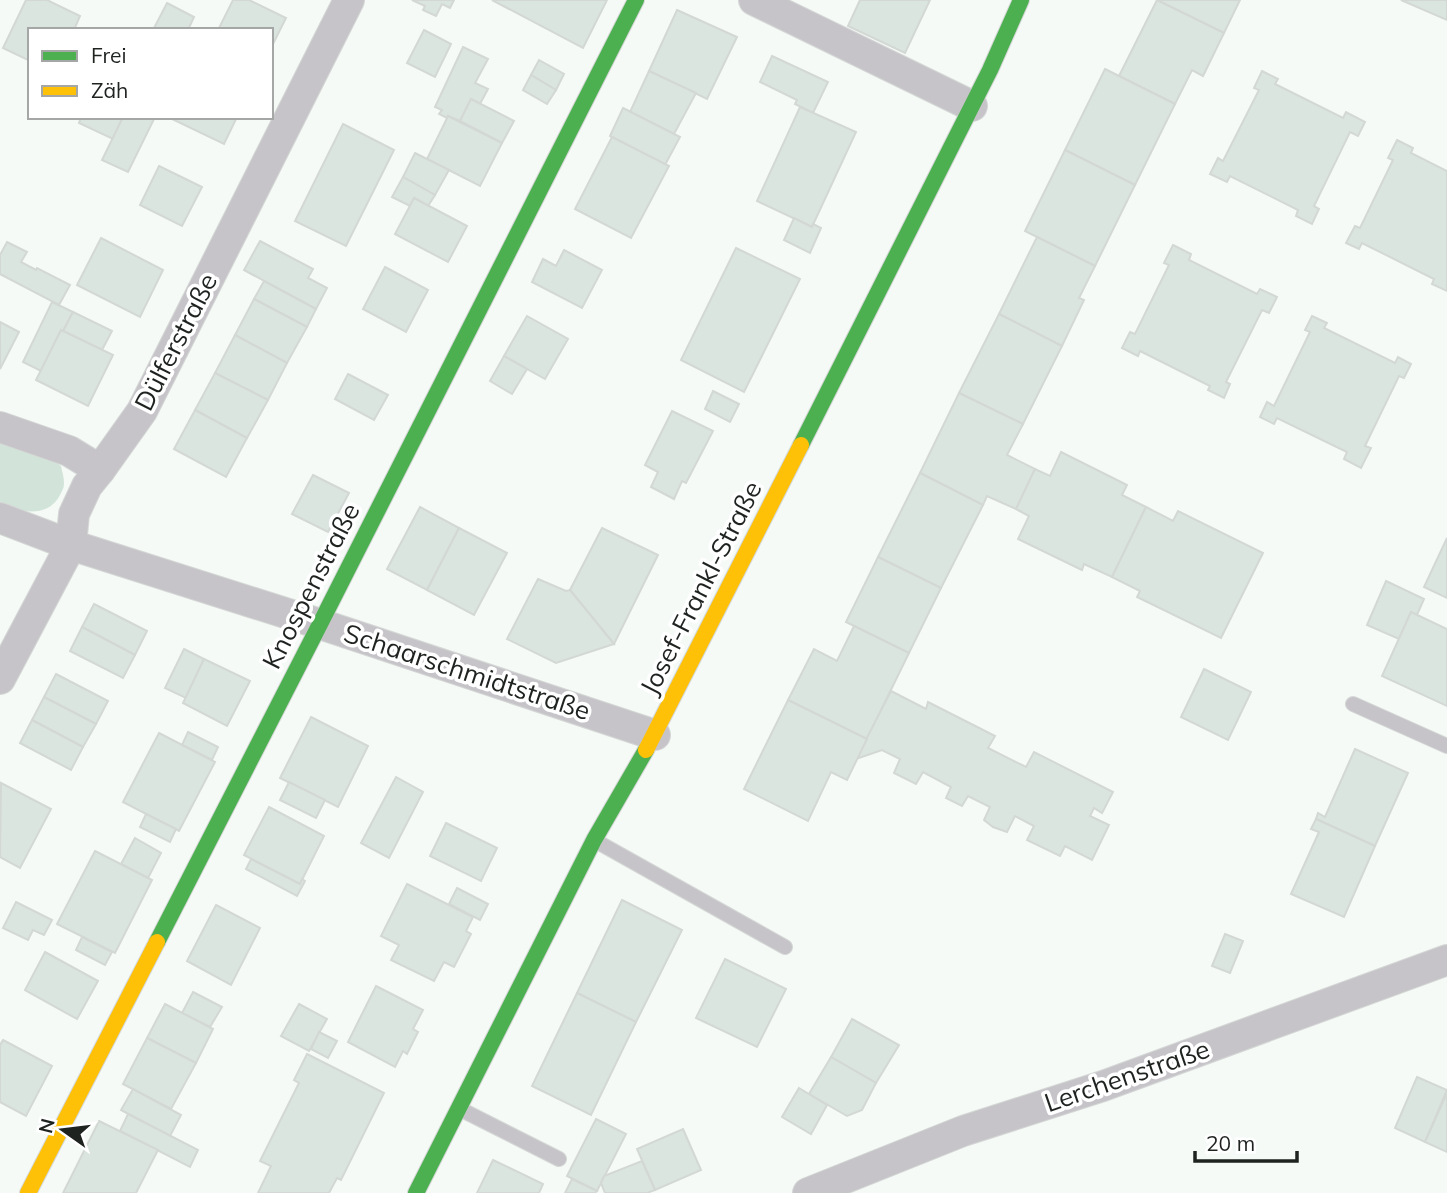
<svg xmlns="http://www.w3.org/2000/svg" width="1447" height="1193" font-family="Mulish,sans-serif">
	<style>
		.grass { fill: #d2e4d9 }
		.building { fill: #dbe5e0; stroke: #d3d8d5; stroke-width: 2 }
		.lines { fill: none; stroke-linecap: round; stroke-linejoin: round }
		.lane-casing { stroke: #d4d7d5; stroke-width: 16 }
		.street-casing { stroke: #d4d7d5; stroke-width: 32 }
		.fast-casing { stroke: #d4d7d5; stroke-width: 18 }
		.slow-casing { stroke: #d4d7d5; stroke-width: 18 }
		.lane { stroke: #c7c4c9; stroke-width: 14 }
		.street { stroke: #c7c4c9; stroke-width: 30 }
		.fast { stroke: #4caf50; stroke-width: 16 }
		.slow { stroke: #ffc107; stroke-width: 16 }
		.labels { text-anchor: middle; stroke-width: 7; stroke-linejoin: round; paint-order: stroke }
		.street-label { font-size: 26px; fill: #1f2320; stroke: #fff }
	</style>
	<rect width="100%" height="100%" fill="#f5faf7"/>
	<path class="grass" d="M0 438 39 450 61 466C62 471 64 477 64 483 64 487 63 489 61 493 49 519 22 512 0 505Z"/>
	<g class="building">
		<polygon points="26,0 47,0 80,16 74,30 30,30 30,61 3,48"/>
		<polygon points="233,0 249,0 286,18 271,48 271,30 218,30"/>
		<polygon points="412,0 454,0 450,8 442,4 436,16 423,10 425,6"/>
		<polygon points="492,0 607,0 583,48"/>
		<polygon points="860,0 930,0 905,53 848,26"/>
		<polygon points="1157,0 1240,0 1224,33"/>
		<polygon points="1157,0 1224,33 1203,76 1192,70 1175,104 1119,76"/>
		<polygon points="1401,0 1447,0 1447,20"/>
		<polygon points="167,3 194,17 188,30 153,30"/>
		<polygon points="677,10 737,37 707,99 649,71"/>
		<polygon points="424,30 451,44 435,77 407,63"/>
		<polygon points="463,47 488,59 475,83 488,89 480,104 471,99 460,121 448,116 447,118 439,114 442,110 435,107"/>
		<polygon points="772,56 828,82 813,113 795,104 797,100 760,82"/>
		<polygon points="539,60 564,74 556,90 531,75"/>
		<polygon points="1105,69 1175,104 1135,185 1065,150"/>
		<polygon points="649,71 696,93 674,134 630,112"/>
		<polygon points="1262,71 1278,79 1275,84 1343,118 1346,112 1365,122 1358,136 1350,132 1314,206 1319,209 1312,224 1296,216 1298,210 1230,176 1227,182 1210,174 1218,158 1223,161 1259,90 1254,88"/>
		<polygon points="531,75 556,90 547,104 523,90"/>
		<polygon points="471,99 514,121 502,143 460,121"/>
		<polygon points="800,107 856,132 812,227 757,201"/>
		<polygon points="623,108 680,137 665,165 610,136"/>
		<polygon points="448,116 502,143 480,186 427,159"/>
		<polygon points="81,117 123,117 113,139 79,123"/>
		<polygon points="123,117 155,117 128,172 102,160"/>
		<polygon points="168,117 237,117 224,144"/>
		<polygon points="343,124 394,150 346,246 295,221"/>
		<polygon points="612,137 669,166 631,238 575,209"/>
		<polygon points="1397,140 1413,148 1411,153 1447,171 1447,291 1432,284 1434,279 1362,243 1359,249 1346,243 1355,226 1360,228 1393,160 1388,158"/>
		<polygon points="1065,150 1135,185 1095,266 1025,231"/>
		<polygon points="415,153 449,170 435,195 403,177"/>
		<polygon points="159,166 202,187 182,226 140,205"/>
		<polygon points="403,177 435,195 428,206 414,198 410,206 392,197"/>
		<polygon points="414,198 467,226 448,262 395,234"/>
		<polygon points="794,218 812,227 813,224 821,228 810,253 784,240"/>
		<polygon points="1037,237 1095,266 1079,298 1084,300 1062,346 999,314"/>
		<polygon points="101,238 163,270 140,317 77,285"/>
		<polygon points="260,241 313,269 308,278 327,288 316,309 244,270"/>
		<polygon points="7,242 27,252 21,262 36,270 37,268 70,285 59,305 0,274 0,255"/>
		<polygon points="1173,245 1191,254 1189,260 1257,294 1260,289 1277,297 1269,313 1262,310 1226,382 1230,384 1224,398 1208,390 1210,386 1140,351 1138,356 1122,348 1130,332 1135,334 1169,265 1164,263"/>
		<polygon points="736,248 800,279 744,392 681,360"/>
		<polygon points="564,250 602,270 582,308 532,282 543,259 556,266"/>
		<polygon points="385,267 428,290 406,332 363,309"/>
		<polygon points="264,281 316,309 307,327 254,299"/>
		<polygon points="254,299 307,327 287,363 235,335"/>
		<polygon points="52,302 73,312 63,331 61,330 41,371 23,362"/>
		<polygon points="73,312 112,331 102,350 63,331"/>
		<polygon points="999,314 1062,346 1023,424 959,393"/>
		<polygon points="527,316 568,339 545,379 504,356"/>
		<polygon points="1312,316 1327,323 1324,328 1395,363 1398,357 1411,364 1404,378 1399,376 1365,446 1371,448 1361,468 1344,459 1347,452 1277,418 1274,424 1260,417 1267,402 1274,406 1310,332 1305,330"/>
		<polygon points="0,322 19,332 0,369"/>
		<polygon points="61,330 113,355 88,406 36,380"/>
		<polygon points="235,335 287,363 268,400 215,373"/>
		<polygon points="504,356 527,369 512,394 490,381"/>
		<polygon points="215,373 268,400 247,438 195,410"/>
		<polygon points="348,374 388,395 374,420 335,399"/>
		<polygon points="713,391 739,404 730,422 705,409"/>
		<polygon points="959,393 1023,424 1007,455 1035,469 1016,509 987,496 983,505 920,473"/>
		<polygon points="195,410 247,438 226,477 174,449"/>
		<polygon points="672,411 713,431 686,483 682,481 674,499 651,487 658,472 645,465"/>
		<polygon points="1061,452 1127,485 1122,495 1146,507 1112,577 1084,564 1082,570 1018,539 1029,516 1016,509 1035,469 1050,476"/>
		<polygon points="920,473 983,505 941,588 878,557"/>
		<polygon points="313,475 349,493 328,532 292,514"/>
		<polygon points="420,507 459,528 427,590 387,569"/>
		<polygon points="1146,507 1173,521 1178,511 1263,553 1221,638 1137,597 1140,591 1112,577"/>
		<polygon points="459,528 507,553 474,615 427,590"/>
		<polygon points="602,528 658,555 614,644 570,590"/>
		<polygon points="1447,538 1447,598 1424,587"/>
		<polygon points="878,557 941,588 909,653 846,622"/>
		<polygon points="538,579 566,591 570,590 614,644 556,663 507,639"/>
		<polygon points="1386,581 1424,599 1417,615 1411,612 1399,639 1367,625"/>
		<polygon points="94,604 147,631 135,655 82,627"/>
		<polygon points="1411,612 1447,629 1447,706 1382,676"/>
		<polygon points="854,626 909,653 867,739 788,700 814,649 837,661"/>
		<polygon points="82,627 135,655 123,678 70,651"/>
		<polygon points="184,649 204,659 186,698 165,688"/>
		<polygon points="204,659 250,681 227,726 183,703"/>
		<polygon points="1204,669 1251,692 1228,740 1181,717"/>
		<polygon points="56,674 108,701 96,724 44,697"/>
		<polygon points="891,691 926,709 928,702 995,736 988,748 1026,767 1034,752 1113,792 1102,813 1094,808 1090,816 1109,825 1092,860 1065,846 1060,856 1027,840 1034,826 1015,816 1007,832 993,827 984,820 990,807 968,796 962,806 946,798 951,787 923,772 916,784 894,773 900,759 882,750 856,759"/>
		<polygon points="44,697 96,724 83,747 32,720"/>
		<polygon points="788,700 867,739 847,780 831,772 808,821 744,789"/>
		<polygon points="311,717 368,746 338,807 280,778"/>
		<polygon points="32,720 83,747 71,770 20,743"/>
		<polygon points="188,732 218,747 212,760 182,745"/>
		<polygon points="159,733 215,762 179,831 123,802"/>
		<polygon points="1355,749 1408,773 1375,846 1316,819 1318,813 1325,817"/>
		<polygon points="396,777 423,792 389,858 361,843"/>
		<polygon points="289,782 325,800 316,818 280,800"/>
		<polygon points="1,783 51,809 20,868 0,857"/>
		<polygon points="269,807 324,836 300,884 244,855"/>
		<polygon points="146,814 176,829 170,842 140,827"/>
		<polygon points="1316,819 1375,846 1344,917 1291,894 1319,832 1311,829"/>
		<polygon points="446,823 497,848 481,881 430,856"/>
		<polygon points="135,838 161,853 148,878 121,864"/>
		<polygon points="95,851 152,880 115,953 57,924"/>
		<polygon points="251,859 300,884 302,879 305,881 297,896 246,869"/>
		<polygon points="407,884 473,917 466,931 471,934 454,967 444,962 434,981 391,960 399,945 381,936"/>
		<polygon points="457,888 488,904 480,920 449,904"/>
		<polygon points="622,900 682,930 636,1022 577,993"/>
		<polygon points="16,902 52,920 44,935 33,930 28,940 3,928"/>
		<polygon points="216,905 260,928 231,985 187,961"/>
		<polygon points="1225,934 1243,941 1230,973 1212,966"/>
		<polygon points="82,937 112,952 105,965 76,950"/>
		<polygon points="45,952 98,981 77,1019 25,990"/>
		<polygon points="725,959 786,989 757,1047 696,1018"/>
		<polygon points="376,986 423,1010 413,1029 418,1032 407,1054 403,1051 395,1067 348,1042"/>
		<polygon points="193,992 222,1007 210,1027 182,1013"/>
		<polygon points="577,993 636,1022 591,1115 532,1086"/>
		<polygon points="165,1004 213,1029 196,1063 147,1038"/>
		<polygon points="299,1004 327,1019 309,1051 281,1036"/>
		<polygon points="852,1019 899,1045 876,1083 831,1057"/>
		<polygon points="319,1032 337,1041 328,1058 311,1049"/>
		<polygon points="147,1038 196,1063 171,1109 123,1084"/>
		<polygon points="3,1040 52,1066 26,1116 0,1102 0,1045"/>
		<polygon points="307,1054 384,1093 341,1180 337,1178 329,1193 258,1193 271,1166 260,1161 299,1083 294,1080"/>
		<polygon points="831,1057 876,1083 862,1110 847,1116 809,1094"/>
		<polygon points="1417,1077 1447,1090 1425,1142 1395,1128"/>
		<polygon points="799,1088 827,1105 811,1134 782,1117"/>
		<polygon points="133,1089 181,1115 170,1136 121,1110"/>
		<polygon points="1447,1093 1447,1152 1425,1142"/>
		<polygon points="128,1114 198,1150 190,1167 120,1131"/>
		<polygon points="596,1119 626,1134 597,1191 567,1176"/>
		<polygon points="99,1121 158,1150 136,1193 63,1193"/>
		<polygon points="683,1129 701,1170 655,1190 637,1149"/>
		<polygon points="493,1160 543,1184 539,1193 477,1193"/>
		<polygon points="642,1161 655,1190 647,1193 605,1193 601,1183 604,1176"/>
		<polygon points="572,1179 597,1191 595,1193 565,1193"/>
	</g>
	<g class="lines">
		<g class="lane-casing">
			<g id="lane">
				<polyline points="1353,704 1447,746"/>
				<polyline points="594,840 785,947"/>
				<polyline points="460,1109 559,1159"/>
			</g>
		</g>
		<g class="street-casing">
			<g id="street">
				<polyline points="754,0 972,106"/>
				<polyline points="0,427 69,451 100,470"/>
				<polyline points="0,518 71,545 320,624 655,735"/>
				<polyline points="0,679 71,545 74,514 87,486 100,470 142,411 349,0"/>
				<polyline points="808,1193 963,1131 1103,1086 1447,960"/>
			</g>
		</g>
		<g class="fast-casing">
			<g id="fast">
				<polyline points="801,445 990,70 1021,0"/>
				<polyline points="157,942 320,624 636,0"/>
				<polyline points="416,1193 594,840 646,750"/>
			</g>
		</g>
		<g class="slow-casing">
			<g id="slow">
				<polyline points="646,750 801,445"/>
				<polyline points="28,1193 157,942"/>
			</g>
		</g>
		<use href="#lane" class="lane"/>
		<use href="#street" class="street"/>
		<use href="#fast" class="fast"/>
		<use href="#slow" class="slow"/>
	</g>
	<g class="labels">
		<g class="street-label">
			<text transform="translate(176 342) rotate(-63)" y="9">Dülferstraße</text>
			<text transform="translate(311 586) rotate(-63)" y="9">Knospenstraße</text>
			<text transform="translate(701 588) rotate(-63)" y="9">Josef-Frankl-Straße</text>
			<text transform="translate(467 672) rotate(18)" y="9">Schaarschmidtstraße</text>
			<text transform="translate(1127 1076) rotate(-19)" y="9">Lerchenstraße</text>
		</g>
	</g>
	<rect x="28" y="28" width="245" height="91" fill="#ffffff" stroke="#a5a7a6" stroke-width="2"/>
	<rect x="42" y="51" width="35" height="10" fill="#4caf50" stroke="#a5a7a6" stroke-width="2"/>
	<text x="91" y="63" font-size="21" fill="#1f2320">Frei</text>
	<rect x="42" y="86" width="35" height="10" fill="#ffc107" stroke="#a5a7a6" stroke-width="2"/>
	<text x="91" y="98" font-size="21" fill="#1f2320">Zäh</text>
	<g transform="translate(63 1130) rotate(284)" stroke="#ffffff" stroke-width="5" paint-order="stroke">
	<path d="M0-5L12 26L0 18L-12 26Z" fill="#1f2320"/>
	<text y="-10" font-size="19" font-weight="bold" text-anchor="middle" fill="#1f2320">N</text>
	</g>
	<path d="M1195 1151v10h102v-10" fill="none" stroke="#1f2320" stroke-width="3.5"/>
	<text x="1206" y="1151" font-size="21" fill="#1f2320" stroke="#ffffff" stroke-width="5" paint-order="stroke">20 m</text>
</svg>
